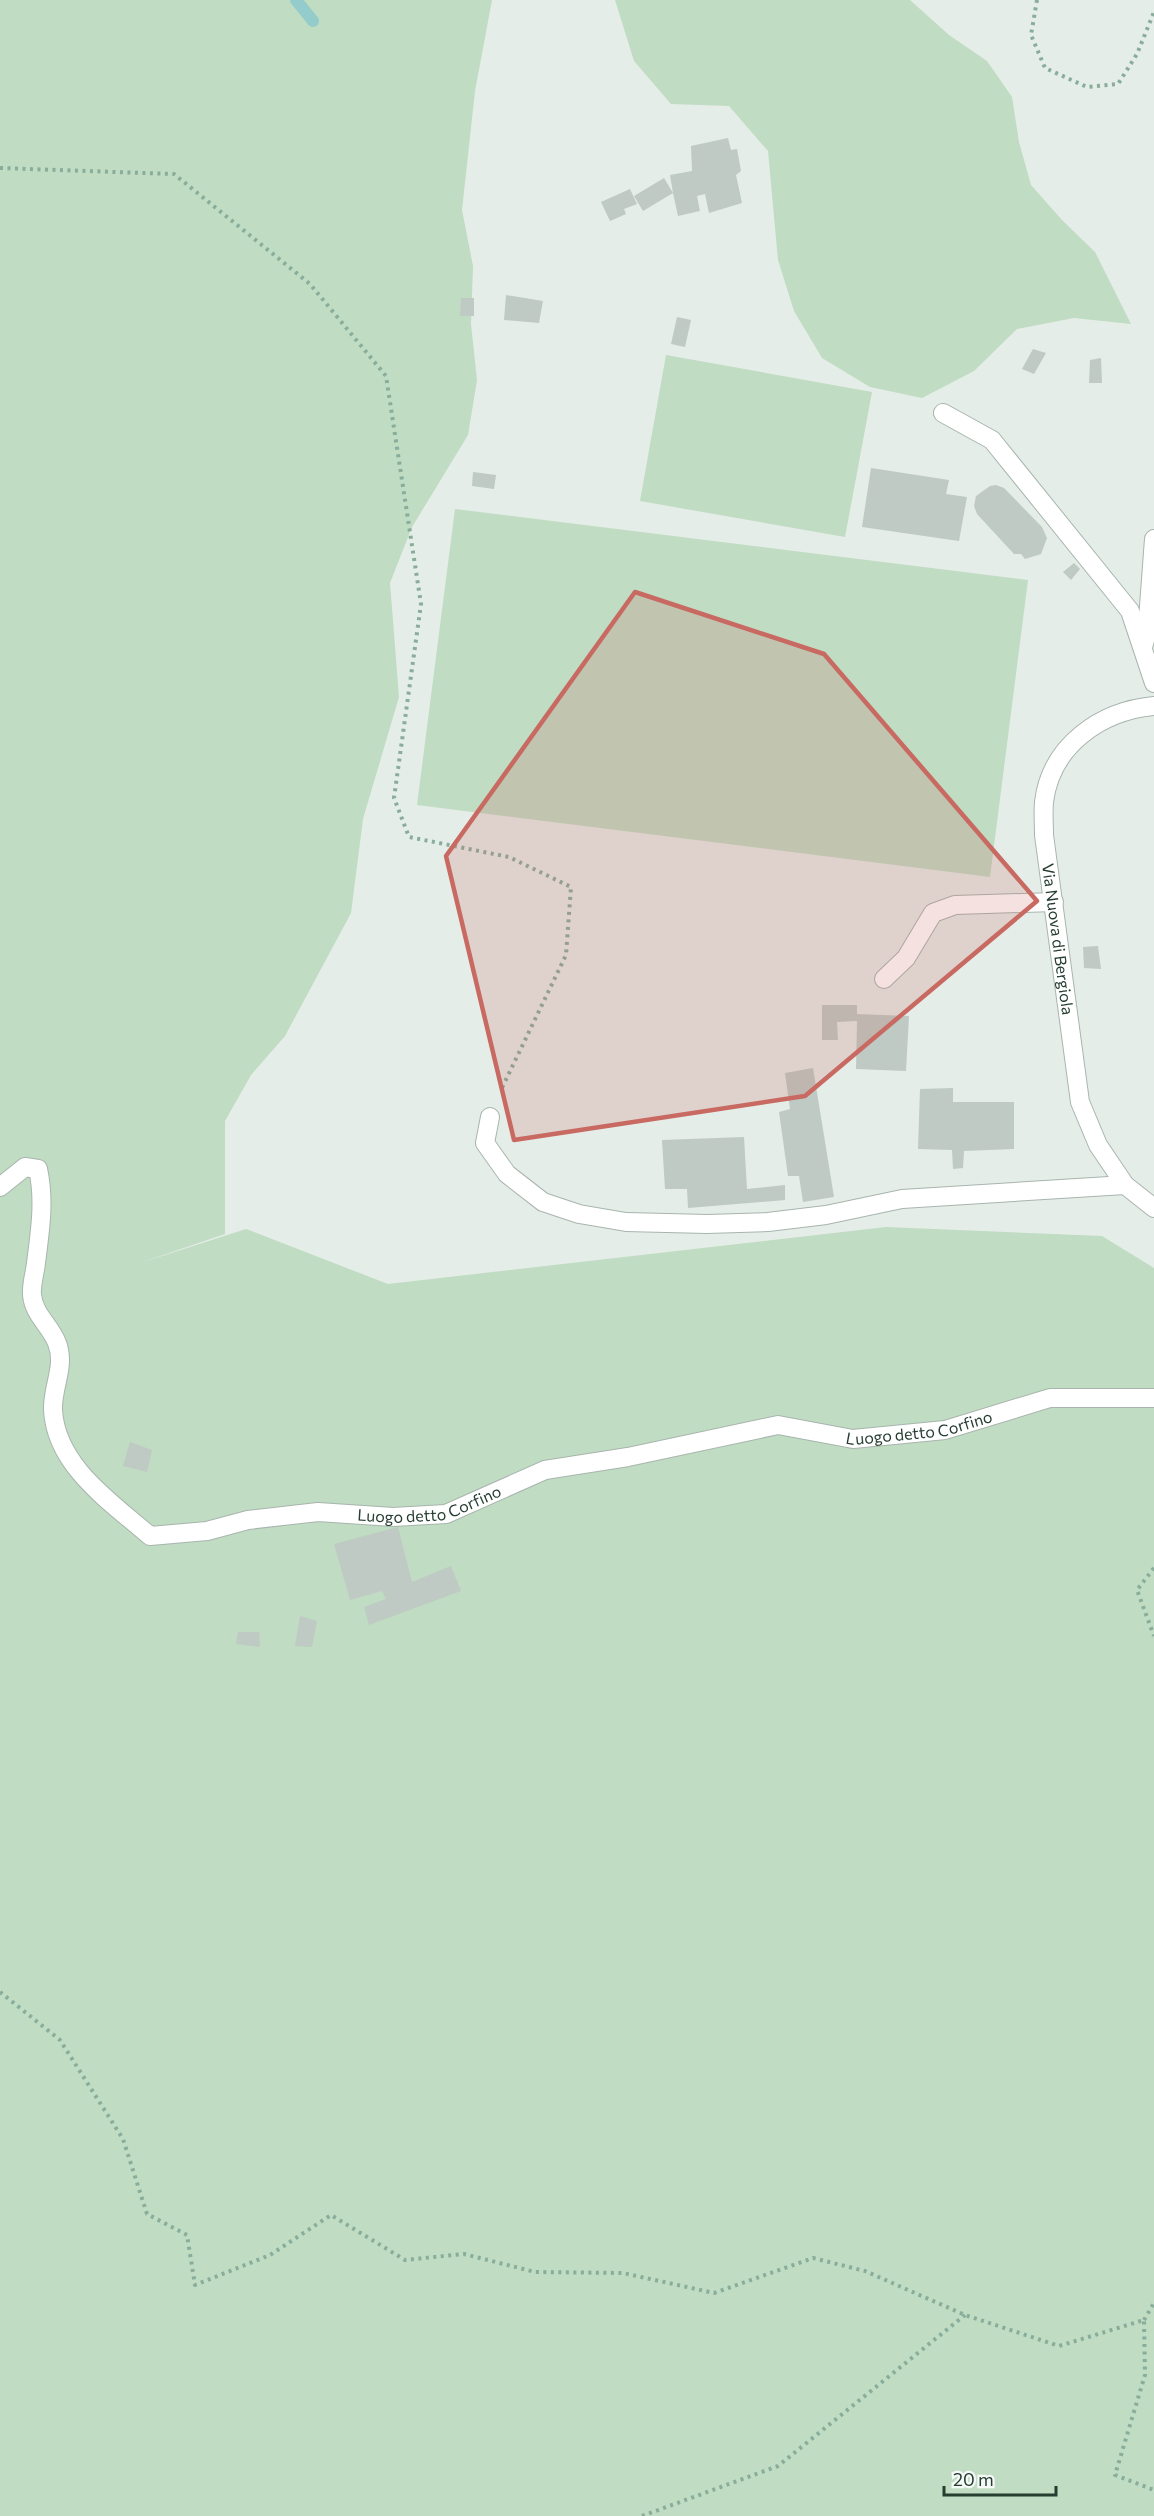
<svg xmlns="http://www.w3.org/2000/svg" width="1154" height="2516" font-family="Commissioner,sans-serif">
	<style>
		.green { fill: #c0dcc2 }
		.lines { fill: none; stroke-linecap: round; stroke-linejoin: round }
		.stream { stroke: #93ccca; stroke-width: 12 }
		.building { fill: #becac3 }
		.minor-casing { stroke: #a8b5ae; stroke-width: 20 }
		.path { stroke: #89ad9b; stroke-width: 4; stroke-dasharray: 3 4.5; stroke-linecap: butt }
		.minor { stroke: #fff; stroke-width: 18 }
		.marked { fill: #c86962; fill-opacity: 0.2; stroke: #c86962; stroke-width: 4.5; stroke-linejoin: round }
		.labels { text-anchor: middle; stroke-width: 4.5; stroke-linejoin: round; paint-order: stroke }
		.street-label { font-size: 16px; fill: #263d32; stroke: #f5f9f7 }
	</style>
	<rect width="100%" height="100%" fill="#e5ede8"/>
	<g class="green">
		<polygon points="0,0 492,0 475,91 462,210 473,266 471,324 477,380 468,435 412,527 390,583 399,697 363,819 351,913 285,1036 251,1075 225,1121 225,1234 137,1264 246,1229 388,1284 886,1227 1102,1236 1154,1268 1154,2516 0,2516"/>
		<polygon points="615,0 910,0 949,35 987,61 1012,97 1019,142 1031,185 1062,220 1095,252 1131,324 1074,318 1017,329 974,371 922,398 870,387 822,358 794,311 778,260 768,151 729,106 671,104 634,61"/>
		<polygon points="666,355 872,392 845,537 640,501"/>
		<polygon points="455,509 1028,580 990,877 417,805"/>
	</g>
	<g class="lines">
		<polyline class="stream" points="296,0 313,21"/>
	</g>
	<g class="building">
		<polygon points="728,138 731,150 737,149 741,171 736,175 742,203 709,213 705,194 697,196 700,211 678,216 673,193 643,211 634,196 664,178 673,193 670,175 692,171 691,146"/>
		<polygon points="630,189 637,204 624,209 626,214 610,221 601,202"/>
		<polygon points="506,295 543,301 539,323 504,320"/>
		<polygon points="461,298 474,298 474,316 460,316"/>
		<polygon points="677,317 691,320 685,347 671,344"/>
		<polygon points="1033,349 1046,353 1034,374 1022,369"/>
		<polygon points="1101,358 1102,383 1089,383 1090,360"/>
		<polygon points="871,468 949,480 946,494 967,497 959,541 862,527"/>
		<polygon points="473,472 496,475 494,489 472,486"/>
		<polygon points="996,485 1004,488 1042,527 1047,538 1041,554 1025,559 1021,554 1014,554 977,514 974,506 976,496 990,486"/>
		<polygon points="1074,563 1080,569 1071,580 1063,572"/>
		<polygon points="1098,946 1101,969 1084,968 1083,947"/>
		<polygon points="822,1005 857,1005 857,1014 909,1016 906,1071 856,1069 857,1021 837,1022 838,1040 822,1040"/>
		<polygon points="813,1068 834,1197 803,1202 799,1176 788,1176 779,1112 790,1109 785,1073"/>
		<polygon points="953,1088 953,1102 1014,1102 1014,1149 964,1151 963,1168 953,1169 952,1150 918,1149 920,1089"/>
		<polygon points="744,1137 747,1189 785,1185 785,1200 688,1208 687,1189 665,1189 662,1140"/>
		<polygon points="130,1442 152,1450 147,1472 123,1466"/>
		<polygon points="398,1527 412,1582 451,1566 461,1591 369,1625 364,1607 386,1599 382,1591 350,1600 334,1544"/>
		<polygon points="300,1616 317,1621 312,1647 295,1646"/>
		<polygon points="238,1632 259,1632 260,1647 236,1644"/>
	</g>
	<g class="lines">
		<g class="minor-casing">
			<g id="minor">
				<polyline points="943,413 992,440 1130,611 1154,683"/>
				<polyline points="1143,647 1147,633 1154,539"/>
				<path id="s1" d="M1154 706C1101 711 1051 745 1044 802 1043 813 1044 824 1044 835L1080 1102 1098 1145 1125 1185 1154 1208"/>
				<polyline points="884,979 906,958 933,913 955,905 1054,902"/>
				<polyline points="490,1117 485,1143 507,1174 543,1202 579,1214 626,1222 707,1224 768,1222 826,1215 902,1199 1125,1185"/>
				<path id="s2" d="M0 1187 25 1167 38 1169C45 1201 40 1231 36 1263 35 1273 31 1285 32 1295 34 1315 50 1325 57 1343 66 1366 52 1387 53 1410 56 1466 111 1502 150 1536L207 1531 248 1520 318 1512 393 1517 446 1514 545 1470 628 1457 778 1425 853 1439 945 1430 1050 1398H1154"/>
			</g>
		</g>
		<g class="path">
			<polyline points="1037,0 1031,35 1045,68 1087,87 1118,84 1137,54 1154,12"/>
			<polyline points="0,168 174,174 310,284 386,376 421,604 394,798 409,837 509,857 571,887 566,955 501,1090"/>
			<polyline points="1154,1568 1137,1590 1154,1636"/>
			<polyline points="0,1992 60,2040 123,2139 147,2214 187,2235 195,2285 270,2255 331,2215 405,2260 464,2254 535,2272 623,2273 714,2293 813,2258 865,2271 965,2315 1059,2346 1144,2320 1145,2375 1115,2475 1154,2490"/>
			<polyline points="1144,2320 1154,2303"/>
			<polyline points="642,2516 778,2466 965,2315"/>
		</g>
		<use href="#minor" class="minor"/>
	</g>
	<path class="marked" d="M635 592 824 654 1037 901 805 1096 514 1140 446 856Z"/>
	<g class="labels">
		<g class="street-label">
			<text dy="6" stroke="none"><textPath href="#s1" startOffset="296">Via Nuova di Bergiola</textPath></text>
			<text dy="6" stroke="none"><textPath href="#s2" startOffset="1246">Luogo detto Corfino</textPath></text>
			<text dy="6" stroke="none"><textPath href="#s2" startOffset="742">Luogo detto Corfino</textPath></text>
		</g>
	</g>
	<path d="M944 2486v9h112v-9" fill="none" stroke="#263d32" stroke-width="3"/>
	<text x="953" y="2486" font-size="18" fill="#263d32" stroke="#f5f9f7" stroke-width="4.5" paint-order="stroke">20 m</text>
</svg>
